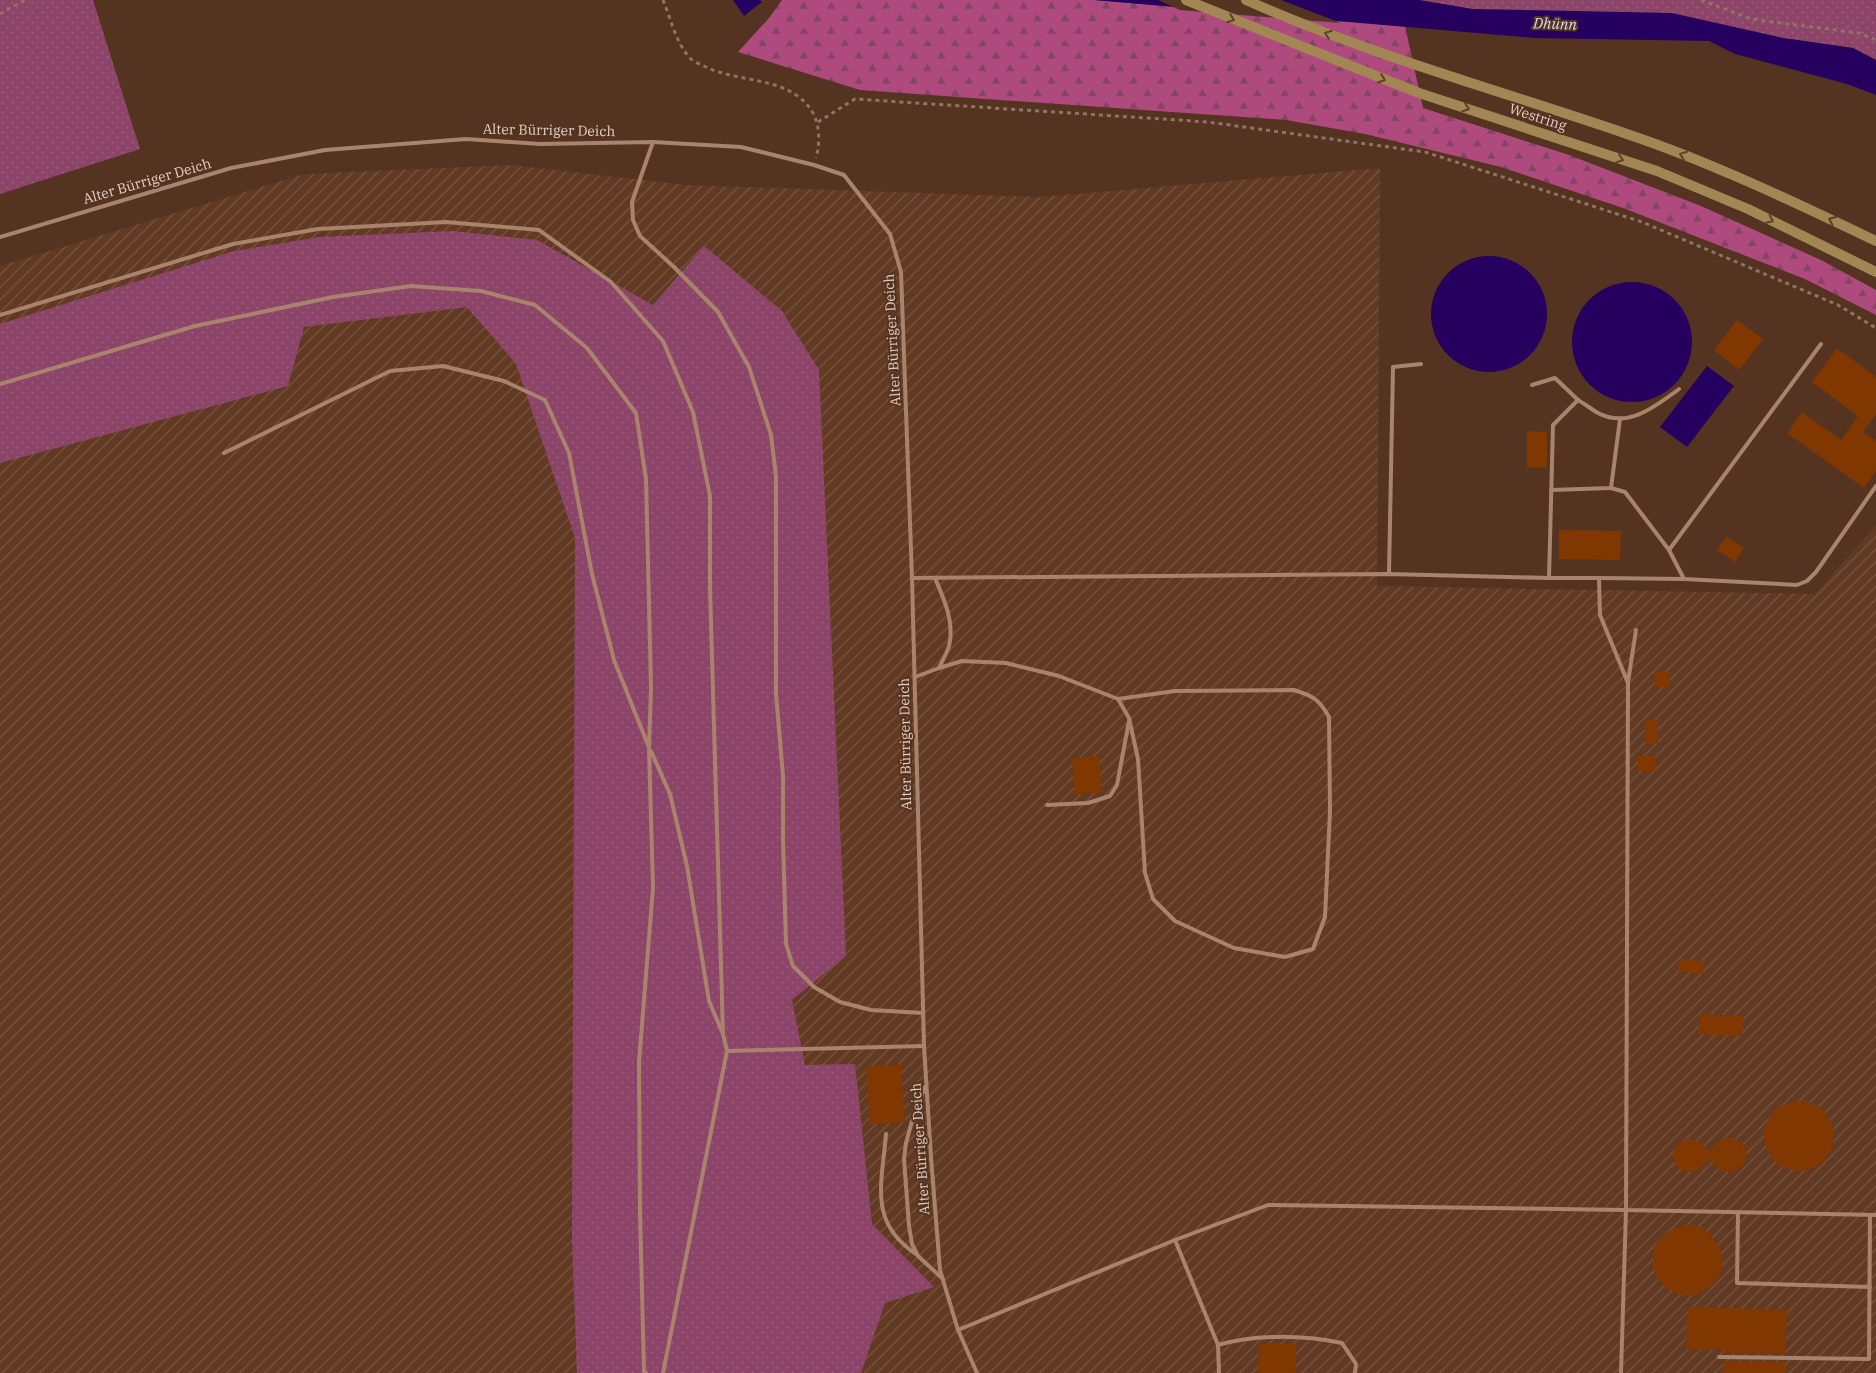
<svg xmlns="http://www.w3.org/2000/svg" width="1876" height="1373" font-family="'IBM Plex Serif',serif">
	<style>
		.industrial { fill: url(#industrial-furrows) }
		.grass { fill: url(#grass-dots) }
		.forest { fill: url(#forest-firs) }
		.water { fill: #26005e }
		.pier { fill: #543320 }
		.building { fill: #803800 }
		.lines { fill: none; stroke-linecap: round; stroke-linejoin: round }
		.path { stroke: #907364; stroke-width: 3; stroke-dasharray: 4 4; stroke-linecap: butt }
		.service { stroke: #aa836d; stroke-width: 4 }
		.secondary { stroke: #a28754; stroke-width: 10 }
		.oneway { stroke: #604028 }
		.labels { text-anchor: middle; stroke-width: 4; stroke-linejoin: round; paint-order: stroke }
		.street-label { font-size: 14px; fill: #e3cdc2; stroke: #543320 }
		.water-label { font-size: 15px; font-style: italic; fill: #dcd9f3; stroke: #543320 }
	</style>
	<defs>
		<pattern id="industrial-furrows" width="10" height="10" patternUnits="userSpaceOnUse" patternTransform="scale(1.25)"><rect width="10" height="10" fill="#623a23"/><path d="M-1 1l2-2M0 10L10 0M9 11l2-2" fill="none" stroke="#785541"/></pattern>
		<pattern id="grass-dots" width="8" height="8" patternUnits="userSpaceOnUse" patternTransform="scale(1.25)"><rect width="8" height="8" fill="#8c4468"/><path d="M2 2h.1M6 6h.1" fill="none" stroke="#9c5e7c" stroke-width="1.8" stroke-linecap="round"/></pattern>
		<pattern id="forest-firs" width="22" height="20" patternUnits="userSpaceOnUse" patternTransform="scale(1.25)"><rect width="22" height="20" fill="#af4a7f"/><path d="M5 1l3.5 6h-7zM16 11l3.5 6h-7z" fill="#844563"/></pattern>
	</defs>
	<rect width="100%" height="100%" fill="#543320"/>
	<polygon class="industrial" points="511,165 686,185 1040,197 1380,168 1377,586 1815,594 1876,525 1876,1373 0,1373 0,266 304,174"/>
	<g class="grass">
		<polygon points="0,0 93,0 140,149 0,194"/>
		<polygon points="1419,0 1876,0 1876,60 1853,48 1783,38 1472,9"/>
		<polygon points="453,231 537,240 653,305 704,246 782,311 819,370 846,956 792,1000 805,1065 855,1064 872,1224 934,1287 885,1303 861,1373 577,1373 572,1240 575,538 516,364 467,307 304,327 288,386 0,463 0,324 234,251 320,237"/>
	</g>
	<polygon class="forest" points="782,0 1094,0 1405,26 1423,108 1569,155 1701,206 1821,260 1876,290 1876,315 1805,279 1623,208 1501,167 1365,134 1286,120 860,90 738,52 769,18"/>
	<g class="water">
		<polygon points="733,0 760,0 762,2 744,16"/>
		<polygon points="1094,0 1419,0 1472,9 1672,13 1783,38 1853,48 1876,60 1876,95 1847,84 1735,54 1709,41 1535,38"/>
		<circle cx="1489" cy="314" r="58"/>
		<circle cx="1632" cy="342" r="60"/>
		<polygon points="1707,366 1734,386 1687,447 1660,427"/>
	</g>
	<polygon class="pier" points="1158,0 1281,0 1341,23 1180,10"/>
	<g class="building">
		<polygon points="1737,320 1763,339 1739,370 1714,350"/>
		<polygon points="1837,348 1876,377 1876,414 1863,432 1876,441 1876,471 1864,488 1787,433 1802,412 1841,440 1858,416 1812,382"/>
		<polygon points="1527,431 1547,432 1547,468 1527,467"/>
		<polygon points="1559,530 1621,531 1620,560 1559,559"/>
		<polygon points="1726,537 1744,548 1735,562 1717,550"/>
		<polygon points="1655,672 1670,672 1669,687 1654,686"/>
		<rect x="1645" y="720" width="13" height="24"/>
		<polygon points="1099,756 1102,792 1075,795 1072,758"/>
		<rect x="1638" y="756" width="17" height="15"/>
		<polygon points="1680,959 1704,961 1703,974 1678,971"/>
		<polygon points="1700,1014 1743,1016 1742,1036 1699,1034"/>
		<polygon points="901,1064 905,1122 870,1124 866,1067"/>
		<circle cx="1799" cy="1136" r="35"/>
		<polygon points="1729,1138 1738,1140 1747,1150 1744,1163 1738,1170 1729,1172 1720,1170 1710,1159 1698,1170 1690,1172 1682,1170 1675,1164 1673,1155 1675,1147 1682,1141 1690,1139 1698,1141 1709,1151 1720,1140"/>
		<polygon points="1687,1225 1700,1227 1710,1234 1720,1248 1723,1260 1720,1274 1713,1284 1695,1296 1678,1294 1667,1289 1659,1280 1653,1266 1653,1254 1657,1242 1666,1233 1675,1228"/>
		<polygon points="1688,1307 1787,1310 1785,1354 1724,1353 1724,1350 1686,1349"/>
		<polygon points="1259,1344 1296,1344 1295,1373 1258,1373"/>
		<polygon points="1724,1361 1785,1362 1785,1373 1723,1373"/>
	</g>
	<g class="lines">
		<g class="path">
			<path d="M663 0C671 19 676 44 691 59 694 62 700 64 704 66 739 84 791 75 813 113 820 126 820 144 816 158"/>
			<polyline points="1701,0 1751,19 1859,33 1876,40"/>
			<polyline points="0,14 25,0"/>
			<polyline points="818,122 855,99 1208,122 1425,152 1642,222 1838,305 1876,328"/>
		</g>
		<g class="service">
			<polyline points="653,142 632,202 633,220 640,236 674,267 718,312 749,367 771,435 776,476 776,694 783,776 783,840 786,944 793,966 814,987 840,1002 871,1010 923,1013"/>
			<polyline points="0,237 231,168 325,150 466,139 540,144 653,142 741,147 814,165 844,175 890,234 901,272 912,578 924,1046 931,1157 940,1270 958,1330 977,1373"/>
			<polyline points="0,315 233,244 318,229 446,222 539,230 611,282 663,341 693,412 710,496 710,589 723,1034"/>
			<polyline points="0,384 195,326 333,297 411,286 481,291 535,305 587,348 636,413 646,479 651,688 649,748 653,888 639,1062 640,1213 644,1371 646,1373"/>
			<polyline points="1532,385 1555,378 1578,400"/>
			<polyline points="224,453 390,371 443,366 504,381 545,400 569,453 592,574 614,660 648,745"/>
			<polyline points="1611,488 1625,492 1669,550 1684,579"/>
			<polyline points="1551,490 1611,488 1620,419"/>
			<polyline points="1669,550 1821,344"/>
			<polyline points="1389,574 1393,367 1421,364"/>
			<polyline points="912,578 1389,574 1549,578 1599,578 1600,615 1628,683 1626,1210 1876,1215"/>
			<path d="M1549 578 1553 425 1578 400C1585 404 1591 409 1598 413 1628 429 1656 406 1679 389"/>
			<polyline points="1599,578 1684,579 1797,585 1807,581 1816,572 1876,486"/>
			<path d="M939 668 962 661 1006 663 1059 676 1118 699 1175 691 1294 690C1313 696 1319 699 1329 717L1330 811 1325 917 1313 949 1285 957 1234 948 1175 921 1153 899 1145 873 1138 759 1129 718 1118 699"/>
			<path d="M915 677 939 668C942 661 947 653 949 646 955 623 944 599 935 578"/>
			<polyline points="1628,682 1636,630"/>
			<polyline points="651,751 670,794 687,866 709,1001 723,1034 727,1051 924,1046"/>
			<polyline points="1047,805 1088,803 1110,796 1117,785 1129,721"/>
			<polyline points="925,1087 912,1121 906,1143 904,1159 909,1226 912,1244 918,1256 943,1279"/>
			<path d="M886 1134C882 1184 868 1222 916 1254"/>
			<polyline points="1738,1213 1737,1283 1870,1287"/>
			<polyline points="1175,1240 1218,1345 1219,1373"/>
			<polyline points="958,1330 1175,1240 1268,1205 1626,1210 1621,1373"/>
			<path d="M1218 1345C1256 1334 1303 1335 1342 1343L1356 1364 1355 1373"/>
			<polyline points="1719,1357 1869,1359 1870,1215"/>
			<polyline points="663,1373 727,1051"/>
		</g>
		<g class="secondary">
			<polyline points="1186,0 1419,93 1657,171 1748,209 1876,272"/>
			<path d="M1246 0C1369 55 1499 90 1627 134 1713 163 1794 202 1876 241"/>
		</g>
	</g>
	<defs><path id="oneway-chevron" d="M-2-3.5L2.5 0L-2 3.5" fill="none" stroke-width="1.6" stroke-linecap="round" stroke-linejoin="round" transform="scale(1.25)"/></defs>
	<g class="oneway">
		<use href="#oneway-chevron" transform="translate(1231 19) rotate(21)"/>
		<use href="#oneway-chevron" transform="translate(1328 34) rotate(-159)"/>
		<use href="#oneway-chevron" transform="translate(1382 79) rotate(21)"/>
		<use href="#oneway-chevron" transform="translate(1466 108) rotate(18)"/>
		<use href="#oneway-chevron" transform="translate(1683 155) rotate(-159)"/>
		<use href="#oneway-chevron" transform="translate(1620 159) rotate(18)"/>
		<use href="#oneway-chevron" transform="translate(1770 220) rotate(26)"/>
		<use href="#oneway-chevron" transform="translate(1832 220) rotate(-155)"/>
	</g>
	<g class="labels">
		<g class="street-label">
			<text transform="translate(1538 117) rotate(18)" y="5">Westring</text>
			<text transform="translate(549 130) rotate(1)" y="5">Alter Bürriger Deich</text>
			<text transform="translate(147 181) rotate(-16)" y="5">Alter Bürriger Deich</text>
			<text transform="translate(892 340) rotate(-93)" y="5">Alter Bürriger Deich</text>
			<text transform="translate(905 744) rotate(-91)" y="5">Alter Bürriger Deich</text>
			<text transform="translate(920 1149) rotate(-94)" y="5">Alter Bürriger Deich</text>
		</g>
		<g class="water-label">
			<text transform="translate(1555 24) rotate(2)" y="5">Dhünn</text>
		</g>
	</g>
</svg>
